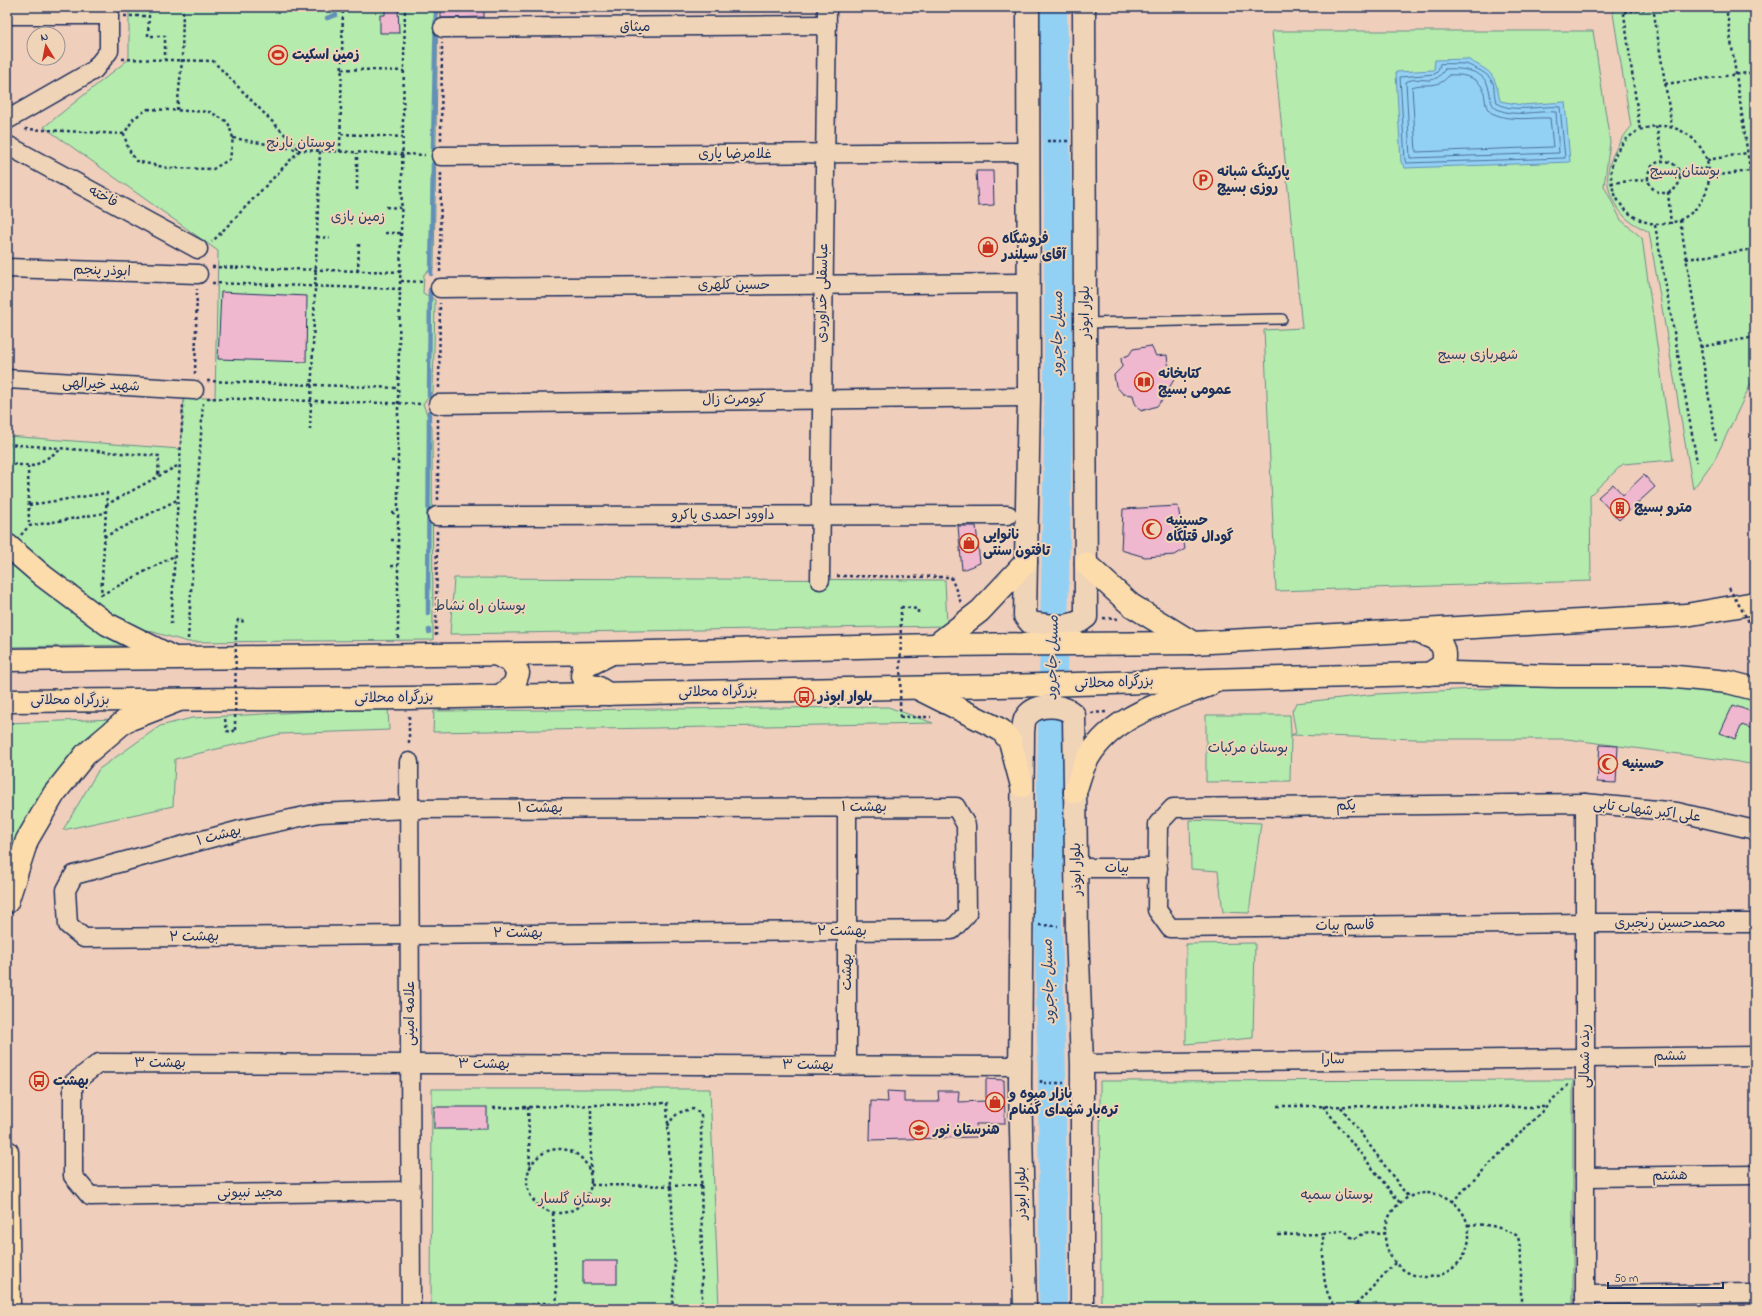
<svg xmlns="http://www.w3.org/2000/svg" width="1762" height="1316" font-family="'Indie Flower','Playpen Sans Arabic',sans-serif">
	<style>
		.green { fill: #b5ebad; stroke: #688d86 }
		.water { fill: #93d1f4; stroke: #6390b8 }
		.lines { fill: none; stroke-linecap: round; stroke-linejoin: round }
		.shore { stroke: #4b709a; stroke-width: 1 }
		.stream { stroke: #6390b8; stroke-width: 4.5 }
		.river { stroke: #93d1f4; stroke-width: 28 }
		.building { fill: #efb8cf; stroke: #1b2f5e }
		.service-casing { stroke: #1b2f5e; stroke-width: 12 }
		.minor-casing { stroke: #1b2f5e; stroke-width: 21 }
		.secondary-casing { stroke: #1b2f5e; stroke-width: 25 }
		.primary-casing { stroke: #1b2f5e; stroke-width: 25 }
		.trunk-casing { stroke: #1b2f5e; stroke-width: 25 }
		.path { stroke: #1b2f5e; stroke-width: 2.5; stroke-dasharray: 3 3; stroke-linecap: butt }
		.service { stroke: #f0d4b7; stroke-width: 9 }
		.minor { stroke: #f0d4b7; stroke-width: 18 }
		.secondary { stroke: #f0d4b7; stroke-width: 22 }
		.primary { stroke: #fddcac; stroke-width: 22 }
		.trunk { stroke: #fddcac; stroke-width: 22 }
		.path-bridge { stroke: #1b2f5e; stroke-width: 2.5; stroke-dasharray: 3 3; stroke-linecap: butt }
		.labels { text-anchor: middle; dominant-baseline: central; stroke-width: 4; stroke-linejoin: round; paint-order: stroke }
		.street-label { font-size: 14px; fill: #1b2f5e; stroke: #f0d4b7 }
		.poi-label { font-size: 14px; font-weight: bold; fill: #1b2f5e; stroke: #f0d4b7; text-anchor: start }
		.park-label { font-size: 14px; fill: #2a4266; stroke: #f0d4b7 }
		.water-label { font-size: 15px; font-style: italic; fill: #2d4774; stroke: #f0d4b7 }
	</style>
	<rect width="100%" height="100%" fill="#f0cebc"/>
	<filter id="ink" filterUnits="userSpaceOnUse"><feTurbulence type="fractalNoise" baseFrequency=".025" numOctaves="2"/><feDisplacementMap in="SourceGraphic" scale="8" xChannelSelector="R" yChannelSelector="G"/><feConvolveMatrix kernelMatrix="1 2 1 2 8 2 1 2 1" color-interpolation-filters="sRGB"/></filter>
	<g filter="url(#ink)">
		<g class="green">
			<polygon points="129,7 438,7 434,267 424,274 423,293 435,300 433,392 423,404 432,427 433,640 188,642 125,624 59,578 7,533 7,436 180,449 184,398 215,398 218,251 44,127 129,59"/>
			<path d="M1612,7H1755V375L1715,459L1693,489L1649,232C1642,228 1633,224 1627,219C1596,188 1606,157 1631,127Z"/>
			<polygon points="1272,31 1593,31 1610,142 1604,186 1621,220 1642,238 1673,460 1623,464 1590,495 1591,581 1276,591 1264,330 1302,328"/>
			<polygon points="7,559 76,615 101,632 131,645 7,647"/>
			<polygon points="454,578 945,580 947,626 450,634"/>
			<polygon points="1557,685 1698,686 1755,698 1755,765 1739,762 1567,739 1417,739 1291,735 1290,781 1206,782 1206,715 1290,715 1291,735 1296,733 1292,711 1296,703 1376,694"/>
			<polygon points="388,707 389,730 280,734 175,759 173,806 63,830 99,769 160,726 192,718"/>
			<polygon points="888,707 933,723 433,732 434,711"/>
			<polygon points="114,719 48,787 22,827 7,864 7,723"/>
			<polygon points="1190,820 1261,823 1249,913 1223,912 1218,871 1191,869"/>
			<polygon points="1255,943 1253,1038 1186,1044 1186,944"/>
			<polygon points="1573,1080 1573,1309 1101,1309 1100,1081"/>
			<polygon points="432,1089 710,1089 719,1309 431,1309"/>
		</g>
		<path class="water" d="M1467,59C1493,73 1494,72 1500,101L1522,105L1565,102L1570,162L1405,168L1401,162L1396,72L1434,70L1435,60Z"/>
		<g class="lines">
			<g class="shore">
				<path d="M1466,64C1475,68 1489,73 1493,83C1495,89 1493,101 1499,104C1512,113 1545,105 1560,107L1565,158L1406,163L1405,160L1400,77L1435,74L1438,71L1440,64Z"/>
				<path d="M1445,69C1459,68 1483,69 1488,86C1491,93 1489,105 1497,109C1515,118 1537,110 1556,112L1559,153L1410,158L1406,82C1421,74 1433,89 1445,69Z"/>
				<path d="M1449,75C1460,74 1476,76 1482,87C1487,96 1482,109 1494,114C1512,122 1532,117 1550,118L1553,147L1416,152L1412,87C1425,82 1439,90 1449,75Z"/>
			</g>
			<g class="stream">
				<polyline points="351,9 358,7"/>
				<polyline points="327,18 336,15"/>
				<polyline points="433,148 436,7"/>
				<polyline points="431,274 433,164"/>
				<polyline points="429,396 430,290"/>
				<polyline points="428,614 429,412"/>
				<polyline points="429,630 429,632"/>
			</g>
			<polyline class="river" points="1053,1309 1052,1075 1048,920 1058,442 1058,211 1053,7"/>
		</g>
		<g class="building">
			<polygon points="385,7 398,7 399,33 380,33 380,15 385,15"/>
			<polygon points="441,7 484,7 484,17 441,18"/>
			<polygon points="976,171 993,171 994,205 978,206"/>
			<polygon points="221,292 307,296 306,362 218,359"/>
			<polygon points="1151,346 1156,356 1167,355 1168,364 1176,371 1175,378 1169,388 1160,391 1163,399 1157,406 1141,411 1135,403 1133,395 1123,394 1116,386 1114,375 1122,367 1121,358 1129,355 1133,349"/>
			<polygon points="1644,475 1655,487 1619,520 1598,497 1613,484 1623,495"/>
			<polygon points="1178,506 1185,549 1175,555 1145,557 1121,550 1123,509"/>
			<polygon points="958,526 976,526 980,563 962,570"/>
			<polygon points="1733,705 1755,713 1755,730 1742,725 1735,739 1720,733"/>
			<polygon points="1600,745 1618,746 1616,783 1597,782"/>
			<polygon points="986,1079 1004,1080 1005,1124 976,1124 977,1137 870,1140 871,1101 888,1102 887,1091 904,1092 904,1102 939,1102 938,1091 959,1091 958,1102 986,1101"/>
			<rect x="434" y="1107" width="53" height="22"/>
			<rect x="583" y="1261" width="34" height="23"/>
		</g>
		<g class="lines">
			<g class="service-casing">
				<polyline id="service" points="1085,323 1282,319"/>
			</g>
			<g class="minor-casing">
				<g id="minor">
					<polyline points="7,15 109,15"/>
					<polyline points="443,28 827,25"/>
					<polyline points="7,120 94,70 109,51 109,7"/>
					<polyline points="7,145 198,249"/>
					<polyline points="441,156 1029,152"/>
					<polyline points="7,268 198,274"/>
					<polyline points="440,288 1029,283"/>
					<polyline points="7,379 194,390"/>
					<polyline points="438,404 1029,397"/>
					<polyline points="437,516 1008,515"/>
					<polyline points="820,580 827,7"/>
					<polyline points="409,762 411,1309"/>
					<polyline points="1585,803 1585,1309"/>
					<polygon points="956,807 966,825 967,914 952,930 84,938 68,925 66,890 74,875 244,829 319,813 409,809"/>
					<polyline points="1755,830 1677,812 1585,803 1173,808 1158,824 1157,910 1170,928 1585,923 1755,923"/>
					<polyline points="1077,868 1158,868"/>
					<polyline points="1082,1064 1755,1056"/>
					<polyline points="847,1065 847,807"/>
					<polyline points="1585,1177 1755,1175"/>
					<polyline points="411,1191 90,1196 73,1176 73,1083 99,1063 1020,1066"/>
					<polyline points="1585,1295 1755,1293"/>
				</g>
			</g>
			<g class="secondary-casing">
				<g id="secondary">
					<path d="M1028,7L1029,397L1025,616L1031,623C1049,626 1072,630 1086,617L1084,7"/>
					<path d="M1025,1309L1020,1084L1023,731C1024,726 1023,720 1027,716C1037,703 1063,704 1074,715L1077,933L1082,1064V1309"/>
				</g>
			</g>
			<g class="primary-casing">
				<g id="primary">
					<polyline points="7,902 27,840 54,794 85,755 125,721 179,700"/>
					<polyline points="7,1152 9,1309"/>
				</g>
			</g>
			<g class="trunk-casing">
				<g id="trunk">
					<polyline points="7,545 43,576 107,624 170,656"/>
					<polyline points="1086,564 1131,605 1193,643"/>
					<path d="M1415,631C1435,638 1448,641 1443,665L1429,674"/>
					<polyline points="936,645 980,611 1026,562"/>
					<polyline points="498,655 511,662 518,673 514,685 500,696"/>
					<polyline points="7,660 611,653 936,645 1193,643 1686,615 1755,603"/>
					<polyline points="921,690 1001,730 1010,741 1022,786"/>
					<polyline points="608,694 597,687 587,685 582,676 584,667 608,655"/>
					<polyline points="7,701 409,698 1042,685 1452,673 1556,676 1666,676 1728,682 1755,689"/>
					<path d="M1075,792C1078,784 1080,774 1084,766C1106,717 1163,703 1209,685"/>
				</g>
			</g>
			<g class="path">
				<polyline points="1623,7 1640,130"/>
				<polyline points="1653,7 1672,127"/>
				<polyline points="1726,7 1755,203"/>
				<polyline points="1624,12 1653,8"/>
				<polyline points="124,16 149,16 148,36 165,36 165,60"/>
				<polyline points="122,59 213,61 300,150 212,242"/>
				<polyline points="342,69 404,71"/>
				<polyline points="1665,84 1755,72"/>
				<polygon points="148,109 210,112 228,122 233,138 230,159 213,169 168,168 136,161 128,148 124,134 134,118"/>
				<polyline points="177,110 182,61 183,7"/>
				<circle cx="1660" cy="175" r="49"/>
				<polyline points="1656,126 1664,161"/>
				<polyline points="25,129 124,134"/>
				<polyline points="341,134 403,137"/>
				<polyline points="233,138 300,150 425,155"/>
				<polyline points="441,140 442,43"/>
				<polyline points="1047,141 1068,141"/>
				<polyline points="340,152 343,7"/>
				<polyline points="1707,160 1747,153"/>
				<circle cx="1664" cy="177" r="16"/>
				<polyline points="1749,163 1755,162"/>
				<polyline points="1680,172 1708,168"/>
				<polyline points="1710,176 1750,171"/>
				<polyline points="1611,183 1649,179"/>
				<polyline points="357,190 357,153"/>
				<polyline points="1668,192 1671,224"/>
				<polyline points="386,207 402,208"/>
				<polyline points="1680,220 1716,441"/>
				<polyline points="1655,225 1697,462"/>
				<polyline points="385,233 402,233"/>
				<polyline points="317,237 330,238"/>
				<polyline points="1686,259 1755,249"/>
				<polyline points="212,267 401,272"/>
				<polyline points="358,271 359,244"/>
				<polyline points="440,272 441,171"/>
				<polyline points="401,281 425,282"/>
				<polyline points="212,283 401,289"/>
				<polyline points="1700,347 1755,337"/>
				<polyline points="195,374 197,289"/>
				<polyline points="207,381 398,388"/>
				<polyline points="439,388 440,303"/>
				<polyline points="207,398 422,404"/>
				<polyline points="310,430 320,150"/>
				<polyline points="7,444 159,456 158,477"/>
				<polyline points="391,461 398,461"/>
				<polyline points="7,464 34,466 62,449"/>
				<polyline points="28,466 29,526"/>
				<polyline points="438,500 438,419"/>
				<polyline points="29,505 107,493 101,596"/>
				<polyline points="106,505 179,465"/>
				<polyline points="392,513 398,513"/>
				<polyline points="21,535 29,526 105,513"/>
				<polyline points="104,537 177,500"/>
				<polyline points="391,540 398,540"/>
				<polyline points="391,566 398,566"/>
				<polyline points="837,576 951,577 961,603"/>
				<polyline points="101,595 174,556"/>
				<polyline points="901,607 918,609 918,613"/>
				<polyline points="1103,618 1118,619"/>
				<polyline points="171,624 183,405"/>
				<polyline points="236,628 238,620 242,620 244,625"/>
				<polyline points="436,636 437,531"/>
				<polyline points="398,638 398,403 405,7"/>
				<polyline points="188,639 203,403"/>
				<polyline points="1091,713 1106,712"/>
				<polyline points="409,716 409,746"/>
				<polyline points="900,717 931,717"/>
				<polyline points="225,719 227,731 232,732 235,730"/>
				<polyline points="1039,925 1058,926"/>
				<polyline points="1041,1080 1041,1083 1064,1083"/>
				<polyline points="1277,1106 1546,1107"/>
				<polyline points="1323,1106 1400,1203"/>
				<polyline points="528,1107 530,1169"/>
				<polyline points="1341,1107 1409,1198"/>
				<polyline points="493,1108 667,1103 675,1270 672,1309"/>
				<path d="M668,1126C674,1114 680,1111 693,1109L701,1114L702,1309"/>
				<circle cx="559" cy="1181" r="32"/>
				<polyline points="591,1173 591,1105"/>
				<polyline points="591,1185 702,1186"/>
				<circle cx="1427" cy="1235" r="42"/>
				<polyline points="1452,1202 1569,1084"/>
				<polyline points="553,1213 557,1307"/>
				<path d="M1468,1225C1486,1223 1501,1227 1518,1236L1521,1253V1309"/>
				<path d="M1323,1234L1344,1230L1353,1239C1359,1237 1363,1233 1369,1232C1375,1231 1379,1236 1385,1233"/>
				<path d="M1278,1235L1323,1234C1324,1255 1319,1295 1339,1309"/>
				<path d="M526,1309C536,1301 550,1301 560,1309"/>
				<polyline points="1352,1309 1395,1263"/>
			</g>
			<use href="#service" class="service"/>
			<use href="#minor" class="minor"/>
			<use href="#secondary" class="secondary"/>
			<use href="#primary" class="primary"/>
			<use href="#trunk" class="trunk"/>
			<g class="path-bridge">
				<polyline points="1729,588 1755,632"/>
				<polyline points="900,717 901,607"/>
				<polyline points="235,730 236,628"/>
			</g>
		</g>
	</g>
	<defs>
		<g id="stadium-ring" transform="scale(1)"><circle r="9.5" fill="#f0d4b7" stroke="#c8321e" stroke-width="1.5"/><path d="M0-5a6.5 5 0 1 0 0 10a6.5 5 0 1 0 0-10ZM-3.5-1.8h7v3.6h-7Z" fill="#c8321e"/></g>
		<g id="parking-ring" transform="scale(1)"><circle r="9.5" fill="#f0d4b7" stroke="#c8321e" stroke-width="1.5"/><path d="M-3.5-5.5H1a3.5 3.5 0 0 1 0 7H-1V5.5H-3.5ZM-1-3.4V-.6H.8a1.4 1.4 0 0 0 0-2.8Z" fill="#c8321e"/></g>
		<g id="shop-ring" transform="scale(1)"><circle r="9.5" fill="#f0d4b7" stroke="#c8321e" stroke-width="1.5"/><path d="M-5-2.5h2.3a2.7 3.5 0 0 1 5.4 0H5L5.5 6h-11ZM-1.5-2.5h3a1.5 2.3 0 0 0-3 0Z" fill="#c8321e"/></g>
		<g id="library-ring" transform="scale(1)"><circle r="9.5" fill="#f0d4b7" stroke="#c8321e" stroke-width="1.5"/><path d="M-6-4Q-3-5.5-.7-3.5V5Q-3 3-6 4ZM6-4Q3-5.5 .7-3.5V5Q3 3 6 4Z" fill="#c8321e"/></g>
		<g id="building-ring" transform="scale(1)"><circle r="9.5" fill="#f0d4b7" stroke="#c8321e" stroke-width="1.5"/><path d="M-4-6H4V6H1V3H-1V6H-4ZM-2.5-4.3h1.7v1.8h-1.7ZM.8-4.3h1.7v1.8H.8ZM-2.5-1h1.7V.8h-1.7ZM.8-1h1.7V.8H.8Z" fill="#c8321e"/></g>
		<g id="mosque-ring" transform="scale(1)"><circle r="9.5" fill="#f0d4b7" stroke="#c8321e" stroke-width="1.5"/><path d="M3.5-4.9A6 6 0 1 0 3.5 4.9A5 5 0 1 1 3.5-4.9Z" fill="#c8321e"/></g>
		<g id="bus-ring" transform="scale(1)"><circle r="9.5" fill="#f0d4b7" stroke="#c8321e" stroke-width="1.5"/><path d="M-5-6H5V4H4V6H2V4H-2V6H-4V4H-5ZM-3.5-4V0h7V-4ZM-3.5 1.2v1.5H-2V1.2ZM2 1.2v1.5H3.5V1.2Z" fill="#c8321e"/></g>
		<g id="school-ring" transform="scale(1)"><circle r="9.5" fill="#f0d4b7" stroke="#c8321e" stroke-width="1.5"/><path d="M0-5L7-2L0 1L-7-2ZM-4 1L0 2.5L4 1V4Q0 6-4 4Z" fill="#c8321e"/></g>
	</defs>
	<g fill-rule="evenodd">
		<use href="#stadium-ring" x="278" y="55"/>
		<use href="#parking-ring" x="1203" y="180"/>
		<use href="#shop-ring" x="988" y="247"/>
		<use href="#library-ring" x="1144" y="382"/>
		<use href="#building-ring" x="1620" y="508"/>
		<use href="#mosque-ring" x="1152" y="529"/>
		<use href="#shop-ring" x="969" y="543"/>
		<use href="#bus-ring" x="804" y="697"/>
		<use href="#mosque-ring" x="1608" y="764"/>
		<use href="#bus-ring" x="39" y="1081"/>
		<use href="#shop-ring" x="995" y="1102"/>
		<use href="#school-ring" x="919" y="1130"/>
	</g>
	<g class="labels">
		<g class="street-label">
			<text x="635" y="27">میثاق</text>
			<text x="735" y="154">غلامرضا یاری</text>
			<text transform="translate(103 197) rotate(28)">فاخته</text>
			<text transform="translate(102 271) rotate(2)">ابوذر پنجم</text>
			<text x="734" y="285">حسین کلهری</text>
			<text transform="translate(823 293) rotate(-89)">عباسقلی خداوردی</text>
			<text transform="translate(1085 312) rotate(-90)">بلوار ابوذر</text>
			<text transform="translate(101 385) rotate(3)">شهید خیرالهی</text>
			<text transform="translate(734 400) rotate(-1)">کیومرث زال</text>
			<text x="723" y="515">داوود احمدی پاکرو</text>
			<text transform="translate(1114 683) rotate(-2)">بزرگراه محلاتی</text>
			<text transform="translate(718 692) rotate(-1)">بزرگراه محلاتی</text>
			<text transform="translate(394 698) rotate(-1)">بزرگراه محلاتی</text>
			<text x="70" y="700">بزرگراه محلاتی</text>
			<text transform="translate(1346 806) rotate(-1)">یکم</text>
			<text x="864" y="807">بهشت ۱</text>
			<text x="540" y="808">بهشت ۱</text>
			<text transform="translate(1647 811) rotate(7)">علی اکبر شهاب تابی</text>
			<text transform="translate(219 836) rotate(-15)">بهشت ۱</text>
			<text x="1117" y="868">بیات</text>
			<text transform="translate(1077 869) rotate(-91)">بلوار ابوذر</text>
			<text x="1670" y="923">محمدحسین رنجبری</text>
			<text transform="translate(1345 926) rotate(-1)">قاسم بیات</text>
			<text x="842" y="931">بهشت ۲</text>
			<text x="518" y="933">بهشت ۲</text>
			<text transform="translate(194 937) rotate(-1)">بهشت ۲</text>
			<text transform="translate(847 972) rotate(-90)">بهشت</text>
			<text transform="translate(410 1013) rotate(-90)">علامه امینی</text>
			<text transform="translate(1585 1056) rotate(-90)">ربذه شمالی</text>
			<text x="1670" y="1056">ششم</text>
			<text transform="translate(1333 1060) rotate(-1)">سارا</text>
			<text x="160" y="1063">بهشت ۳</text>
			<text x="484" y="1064">بهشت ۳</text>
			<text x="808" y="1065">بهشت ۳</text>
			<text transform="translate(1670 1176) rotate(-1)">هشتم</text>
			<text transform="translate(250 1193) rotate(-1)">مجید نبیونی</text>
			<text transform="translate(1022 1193) rotate(-91)">بلوار ابوذر</text>
		</g>
		<g class="poi-label">
			<text x="292" y="55">زمین اسکیت</text>
			<text x="1217" y="172">پارکینگ شبانه<tspan x="1217" dy="16">روزی بسیج</tspan></text>
			<text x="1002" y="239">فروشگاه<tspan x="1002" dy="16">آقای سیلندر</tspan></text>
			<text x="1158" y="374">کتابخانه<tspan x="1158" dy="16">عمومی بسیج</tspan></text>
			<text x="1634" y="508">مترو بسیج</text>
			<text x="1166" y="521">حسینیه<tspan x="1166" dy="16">گودال قتلگاه</tspan></text>
			<text x="983" y="535">نانوایی<tspan x="983" dy="16">تافتون سنتی</tspan></text>
			<text x="818" y="697">بلوار ابوذر</text>
			<text x="1622" y="764">حسینیه</text>
			<text x="53" y="1081">بهشت</text>
			<text x="1009" y="1094">بازار میوه و<tspan x="1009" dy="16">تره‌بار شهدای گمنام</tspan></text>
			<text x="933" y="1130">هنرستان نور</text>
		</g>
		<g class="park-label">
			<text x="301" y="143">بوستان نارنج</text>
			<text x="1685" y="171">بوستان بسیج</text>
			<text x="358" y="217">زمین بازی</text>
			<text x="1478" y="355">شهربازی بسیج</text>
			<text x="480" y="606">بوستان راه نشاط</text>
			<text x="1248" y="748">بوستان مرکبات</text>
			<text x="1337" y="1195">بوستان سمیه</text>
			<text x="575" y="1199">بوستان گلسار</text>
		</g>
		<g class="water-label">
			<text transform="translate(1058 334) rotate(-90)">مسیل جاجرود</text>
			<text transform="translate(1053 658) rotate(-89)">مسیل جاجرود</text>
			<text transform="translate(1049 982) rotate(-92)">مسیل جاجرود</text>
		</g>
	</g>
	<rect width="1762" height="1316" fill="none" stroke="#f0d4b7" stroke-width="24"/>
	<rect x="12" y="12" width="1738" height="1292" fill="none" stroke="#1b2f5e" stroke-width="1.5" filter="url(#ink)"/>
	<g transform="translate(46 46) rotate(350)"><circle r="19" fill="#f0d4b7" stroke="#9b9293"/>
	<path d="M0-3L7 15L0 10L-7 15Z" fill="#c8321e"/>
	<text y="-6" font-size="11" font-weight="bold" text-anchor="middle" fill="#1b2f5e">N</text>
	</g>
	<path d="M1608 1282v6h115v-6" fill="none" stroke="#1b2f5e" stroke-width="2"/>
	<text x="1614" y="1282" font-size="12" fill="#1b2f5e" stroke="#f0d4b7" stroke-width="3" paint-order="stroke">50 m</text>
</svg>
